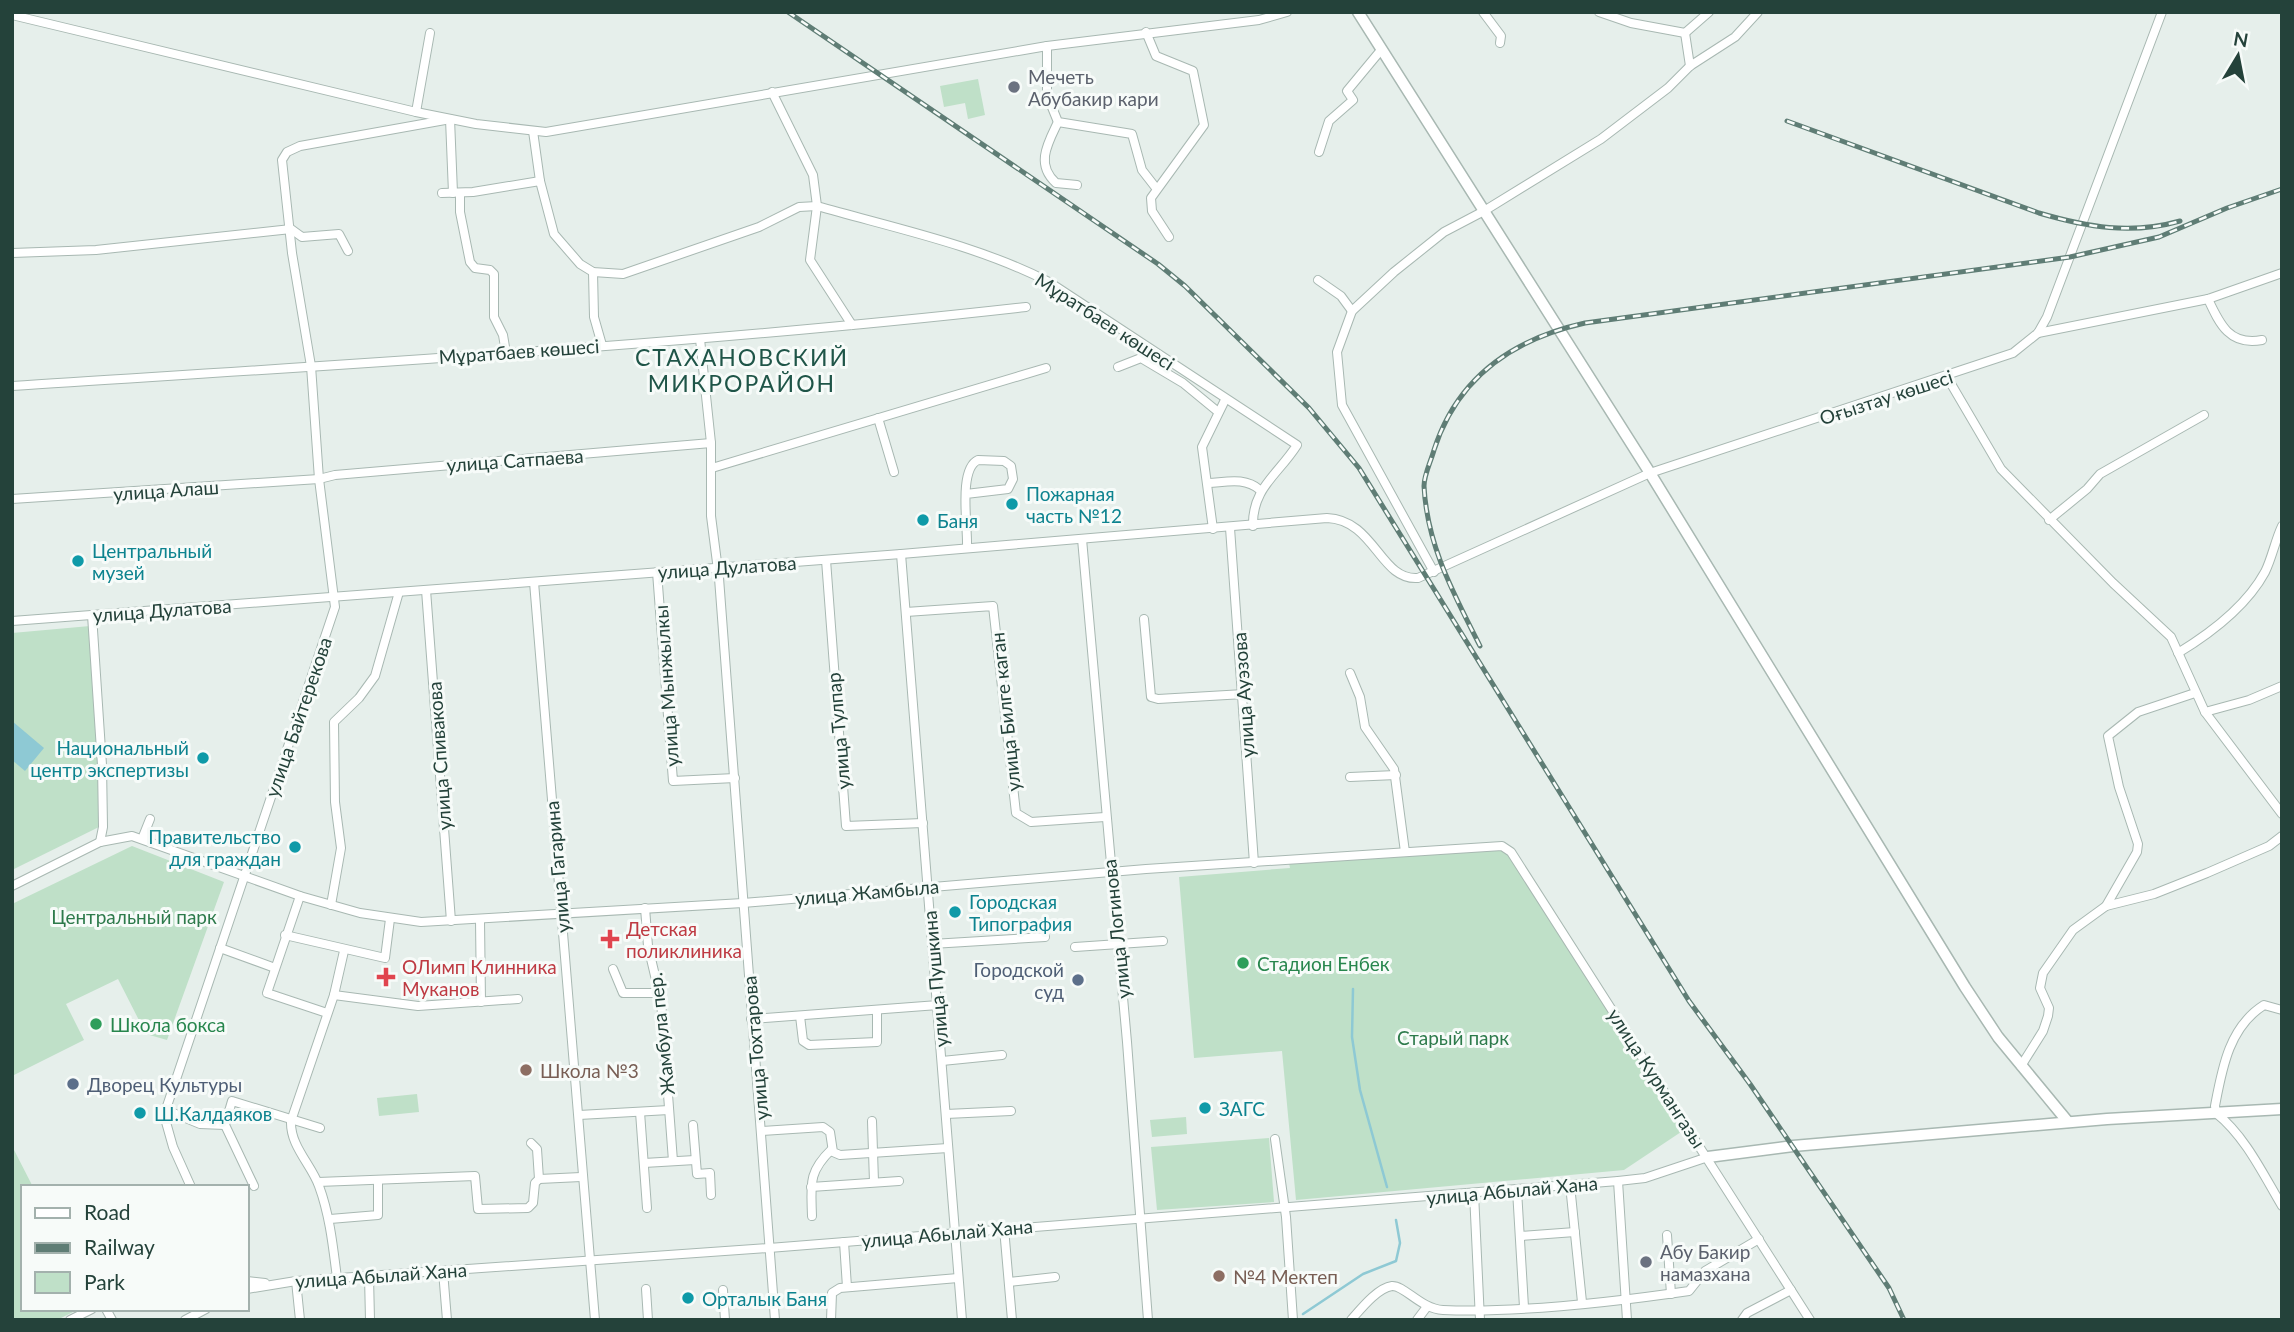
<svg xmlns="http://www.w3.org/2000/svg" width="2294" height="1332" font-family="Lato,sans-serif">
	<style>
		.green { fill: #bfe0c8 }
		.water { fill: #8ec9d4 }
		.lines { fill: none; stroke-linecap: round; stroke-linejoin: round }
		.stream { stroke: #8ec9d4; stroke-width: 2.5 }
		.minor-casing { stroke: #a8b8b2; stroke-width: 10 }
		.tertiary-casing { stroke: #a8b8b2; stroke-width: 13 }
		.minor { stroke: #fff; stroke-width: 8 }
		.tertiary { stroke: #fff; stroke-width: 10 }
		.rail-casing { stroke: #5f7d75; stroke-width: 5 }
		.rail { stroke: #f7fbf9; stroke-width: 2.5; stroke-dasharray: 8; stroke-linecap: butt }
		.worship-dot { fill: #6b7280; stroke: #f7fbf9; stroke-width: 2.5 }
		.culture-dot { fill: #0f9aa8; stroke: #f7fbf9; stroke-width: 2.5 }
		.health-dot { fill: #e0444e; stroke: #f7fbf9; stroke-width: 2.5 }
		.leisure-dot { fill: #2e9e5b; stroke: #f7fbf9; stroke-width: 2.5 }
		.service-dot { fill: #5c6f8a; stroke: #f7fbf9; stroke-width: 2.5 }
		.education-dot { fill: #8d6e63; stroke: #f7fbf9; stroke-width: 2.5 }
		.labels { text-anchor: middle; dominant-baseline: central; stroke-width: 6; stroke-linejoin: round; paint-order: stroke }
		.worship-label { font-size: 19px; fill: #5b616d; stroke: #f7fbf9; text-anchor: start }
		.street-label { font-size: 19px; fill: #24423a; stroke: #f7fbf9 }
		.culture-label { font-size: 19px; fill: #0d838f; stroke: #f7fbf9; text-anchor: start }
		.park-label { font-size: 19px; fill: #2d7a4b; stroke: #f7fbf9 }
		.health-label { font-size: 19px; fill: #be3a42; stroke: #f7fbf9; text-anchor: start }
		.leisure-label { font-size: 19px; fill: #27864d; stroke: #f7fbf9; text-anchor: start }
		.service-label { font-size: 19px; fill: #4e5e75; stroke: #f7fbf9; text-anchor: end }
		.education-label { font-size: 19px; fill: #785e54; stroke: #f7fbf9; text-anchor: start }
		.quarter-label { font-size: 23px; letter-spacing: 2px; fill: #1f5548; stroke: #f7fbf9 }
	</style>
	<rect width="100%" height="100%" fill="#e6efeb"/>
	<g class="green">
		<polygon points="978,79 985,115 968,119 965,103 944,107 940,86"/>
		<polygon points="90,626 101,769 101,826 12,870 12,633"/>
		<polygon points="132,846 224,882 167,1040 146,1034 118,979 66,1004 84,1040 12,1076 12,904"/>
		<polygon points="1505,850 1684,1130 1624,1170 1296,1200 1282,1051 1194,1058 1179,877 1290,868 1289,863"/>
		<polygon points="417,1094 419,1112 379,1116 377,1098"/>
		<polygon points="1186,1117 1187,1134 1152,1137 1150,1120"/>
		<polygon points="1269,1138 1274,1202 1157,1210 1151,1147"/>
		<polygon points="12,1146 33,1187 23,1187 23,1309 79,1309 57,1320 12,1320"/>
	</g>
	<polygon class="water" points="12,721 44,748 25,771 12,760"/>
	<g class="lines">
		<g class="stream">
			<polyline points="1353,989 1352,1037 1360,1090 1387,1187"/>
			<polyline points="1303,1314 1363,1274 1396,1261 1400,1243 1396,1220"/>
		</g>
		<g class="minor-casing">
			<g id="minor">
				<polyline points="1483,12 1501,36 1500,43"/>
				<polyline points="1599,12 1631,23 1685,33"/>
				<polyline points="12,15 416,112 476,124 546,132 1047,46 1259,20 1287,12"/>
				<polyline points="1146,32 1156,56 1193,71 1204,125 1151,198 1152,211 1169,237"/>
				<polyline points="1685,33 1690,66"/>
				<polyline points="1685,33 1709,12"/>
				<polyline points="1047,46 1047,95 1058,122 1132,134 1142,170 1156,188"/>
				<polyline points="772,92 813,175 817,206 810,260 852,325"/>
				<polyline points="416,112 430,33"/>
				<polyline points="450,119 453,193"/>
				<path d="M1058,122C1048,143 1035,164 1056,183L1077,185"/>
				<path d="M533,131L540,181L554,234L580,264L593,272L623,274L759,227L799,207L817,206C894,228 977,245 1049,282L1297,445C1278,475 1252,488 1253,526"/>
				<polyline points="1319,152 1329,121 1353,100 1347,91 1381,50"/>
				<polyline points="442,193 473,192 540,181"/>
				<polyline points="460,193 460,212 470,262 475,268 490,270 494,274 494,317 503,335 506,353"/>
				<polyline points="12,253 96,250 291,229 302,237 339,234 348,251"/>
				<polyline points="593,272 594,317 602,345"/>
				<polyline points="1318,280 1341,296 1352,311"/>
				<path d="M2208,299C2220,325 2230,346 2262,340"/>
				<polyline points="2038,333 2208,299 2282,273"/>
				<polyline points="700,339 711,443 711,516 719,578 775,1320"/>
				<polyline points="1118,367 1141,358 1183,383 1217,411"/>
				<polyline points="1947,377 2001,469 2113,583 2171,637 2205,712 2282,814"/>
				<path d="M12,386C350,364 689,345 1026,307"/>
				<polyline points="878,418 894,472"/>
				<polyline points="712,468 1046,368"/>
				<path d="M1209,483C1227,482 1245,477 1260,490"/>
				<path d="M966,494L1008,489L1013,479L1011,466L1004,461L978,460C958,469 968,527 967,547"/>
				<polyline points="12,499 319,479 335,475 711,443"/>
				<polyline points="2049,520 2087,489 2100,474 2204,415"/>
				<polyline points="1230,528 1254,863"/>
				<polyline points="1213,529 1202,447 1225,400"/>
				<polyline points="1082,539 1127,1042 1148,1320"/>
				<polyline points="901,554 962,1320"/>
				<polyline points="826,560 846,826 923,823"/>
				<polyline points="657,572 673,781 735,778"/>
				<polyline points="1434,572 1342,405 1337,352 1352,311 1394,272 1444,232 1484,211 1601,139 1668,88 1690,66 1735,37 1758,12"/>
				<polyline points="534,582 595,1320"/>
				<polyline points="426,590 451,921"/>
				<polyline points="906,612 993,606 1016,813 1031,822 1105,817"/>
				<polyline points="92,615 102,765 103,827 100,842"/>
				<polyline points="1144,619 1151,697 1158,699 1244,694"/>
				<path d="M12,621L901,554L1327,518C1375,520 1380,581 1418,578L1650,473L2013,353L2038,333L2047,317L2162,12"/>
				<path d="M2178,653C2211,633 2246,607 2265,572C2272,558 2275,541 2282,526"/>
				<polyline points="1350,673 1360,697 1365,727 1394,769 1405,852"/>
				<polyline points="2205,712 2249,700 2282,686"/>
				<polyline points="1350,777 1396,775"/>
				<polyline points="142,839 150,819"/>
				<polyline points="12,886 100,842 132,836 300,896 360,913 421,922 743,903 1146,869 1502,846 1511,852 1810,1320"/>
				<polyline points="300,896 267,993 327,1013"/>
				<polyline points="331,905 341,848 335,802 334,722 359,698 375,676 399,592"/>
				<polyline points="2106,906 2137,852 2138,844 2119,787 2108,736 2138,712 2195,693"/>
				<polyline points="645,908 648,946 661,1001 673,1161"/>
				<polyline points="480,920 481,1002"/>
				<polyline points="285,935 385,958 390,919"/>
				<polyline points="932,944 1045,937"/>
				<polyline points="1075,947 1163,941"/>
				<polyline points="220,948 275,968"/>
				<polyline points="613,969 623,993 660,993"/>
				<polyline points="334,995 418,1006 518,999"/>
				<path d="M2282,1010L2264,1005C2229,1027 2222,1069 2215,1106L2216,1113C2245,1136 2263,1174 2282,1206"/>
				<polyline points="800,1016 803,1041 809,1045 877,1042 877,1010"/>
				<polyline points="751,1019 938,1005"/>
				<polyline points="942,1061 1002,1055"/>
				<polyline points="2021,1066 2043,1031 2048,1016 2049,1008 2040,988 2043,973 2073,930 2106,906 2154,894 2207,873 2269,846 2282,836"/>
				<polyline points="166,1110 200,1124 225,1125"/>
				<polyline points="640,1112 647,1208"/>
				<polyline points="946,1114 1011,1111"/>
				<polyline points="579,1115 669,1110"/>
				<polyline points="872,1121 874,1182"/>
				<polyline points="693,1125 697,1174 710,1173 711,1195"/>
				<polyline points="762,1131 823,1127 830,1132 833,1152 840,1155 948,1148"/>
				<polyline points="1275,1139 1286,1217 1293,1320"/>
				<polyline points="644,1163 695,1160"/>
				<polyline points="539,1179 581,1177"/>
				<polyline points="1618,1181 1627,1320"/>
				<polyline points="318,1182 475,1176 478,1209 528,1208 533,1203 535,1183 539,1179 537,1149 531,1143"/>
				<polyline points="1570,1185 1582,1302"/>
				<polyline points="254,1186 225,1125 232,1101 320,1128"/>
				<polyline points="191,1187 173,1147 164,1115 335,607 319,479 311,366 292,253 282,160 287,152 300,146 445,120"/>
				<polyline points="811,1187 899,1181"/>
				<polyline points="1517,1190 1524,1307"/>
				<polyline points="1474,1193 1480,1320"/>
				<path d="M812,1216C811,1184 808,1172 832,1149"/>
				<polyline points="330,1219 378,1215 378,1181"/>
				<polyline points="1004,1228 1012,1320"/>
				<polyline points="1667,1235 1671,1294"/>
				<polyline points="1521,1236 1575,1232"/>
				<polyline points="844,1242 847,1287"/>
				<polyline points="443,1271 447,1320"/>
				<polyline points="369,1276 370,1320"/>
				<path d="M337,1278C333,1247 330,1216 319,1186C311,1164 290,1146 291,1121L334,995L344,951"/>
				<polyline points="247,1281 265,1283"/>
				<polyline points="296,1281 300,1320"/>
				<polyline points="1009,1282 1055,1277"/>
				<polyline points="247,1289 296,1281 769,1248 1618,1181 1645,1178 1708,1157"/>
				<polyline points="646,1289 648,1320"/>
				<polyline points="723,1290 725,1320"/>
				<polyline points="106,1309 112,1320"/>
				<polyline points="70,1320 92,1309"/>
				<polyline points="185,1320 206,1309"/>
				<polyline points="831,1320 832,1293 840,1288 958,1278"/>
				<path d="M1351,1320C1360,1310 1377,1288 1392,1286C1404,1285 1421,1309 1443,1310C1518,1313 1614,1302 1689,1291L1705,1271L1759,1239"/>
				<polyline points="1417,1320 1426,1308"/>
				<polyline points="1742,1320 1747,1313 1791,1290"/>
			</g>
		</g>
		<g class="tertiary-casing">
			<g id="tertiary">
				<polyline points="1358,12 1650,473 1965,987 1998,1037 2068,1122"/>
				<polyline points="1708,1157 1793,1146 2107,1119 2282,1109"/>
			</g>
		</g>
		<use href="#minor" class="minor"/>
		<use href="#tertiary" class="tertiary"/>
		<g class="rail-casing">
			<g id="rail">
				<polyline points="788,12 1158,264 1185,286 1309,408 1359,468 1689,1001 1750,1084 1889,1288 1904,1320"/>
				<path d="M1787,121L2039,213C2087,227 2131,235 2180,221"/>
				<path d="M1480,646C1454,594 1427,546 1424,486C1424,475 1431,461 1434,450C1457,378 1513,339 1585,323L2070,257L2159,237L2227,208L2282,189"/>
			</g>
		</g>
		<use href="#rail" class="rail"/>
	</g>
	<g class="worship-dot">
		<circle cx="1014" cy="87" r="7"/>
		<circle cx="1646" cy="1262" r="7"/>
	</g>
	<g class="culture-dot">
		<circle cx="1012" cy="504" r="7"/>
		<circle cx="923" cy="520" r="7"/>
		<circle cx="78" cy="561" r="7"/>
		<circle cx="203" cy="758" r="7"/>
		<circle cx="295" cy="847" r="7"/>
		<circle cx="955" cy="912" r="7"/>
		<circle cx="1205" cy="1108" r="7"/>
		<circle cx="140" cy="1113" r="7"/>
		<circle cx="688" cy="1298" r="7"/>
	</g>
	<g class="health-dot">
		<path d="M606.5 928.5h7v7h7v7h-7v7h-7v-7h-7v-7h7z"/>
		<path d="M382.5 966.5h7v7h7v7h-7v7h-7v-7h-7v-7h7z"/>
	</g>
	<g class="leisure-dot">
		<circle cx="1243" cy="963" r="7"/>
		<circle cx="96" cy="1024" r="7"/>
	</g>
	<g class="service-dot">
		<circle cx="1078" cy="980" r="7"/>
		<circle cx="73" cy="1084" r="7"/>
	</g>
	<g class="education-dot">
		<circle cx="526" cy="1070" r="7"/>
		<circle cx="1219" cy="1276" r="7"/>
	</g>
	<g class="labels">
		<g class="worship-label">
			<text x="1028" y="76">Мечеть<tspan x="1028" dy="22">Абубакир кари</tspan></text>
			<text x="1660" y="1251">Абу Бакир<tspan x="1660" dy="22">намазхана</tspan></text>
		</g>
		<g class="street-label">
			<text transform="translate(1105 321) rotate(33)">Мұратбаев көшесі</text>
			<text transform="translate(519 351) rotate(-4)">Мұратбаев көшесі</text>
			<text transform="translate(1886 397) rotate(-18)">Оғызтау көшесі</text>
			<text transform="translate(515 460) rotate(-4)">улица Сатпаева</text>
			<text transform="translate(166 490) rotate(-4)">улица Алаш</text>
			<text transform="translate(727 567) rotate(-4)">улица Дулатова</text>
			<text transform="translate(162 610) rotate(-4)">улица Дулатова</text>
			<text transform="translate(666 686) rotate(-94)">улица Мынжылкы</text>
			<text transform="translate(1243 695) rotate(-94)">улица Ауэзова</text>
			<text transform="translate(1005 712) rotate(-96)">улица Билге каган</text>
			<text transform="translate(298 717) rotate(-71)">улица Байтерекова</text>
			<text transform="translate(838 731) rotate(-95)">улица Тулпар</text>
			<text transform="translate(439 756) rotate(-94)">улица Спивакова</text>
			<text transform="translate(557 867) rotate(-95)">улица Гагарина</text>
			<text transform="translate(867 892) rotate(-5)">улица Жамбыла</text>
			<text transform="translate(1116 929) rotate(-96)">улица Логинова</text>
			<text transform="translate(935 979) rotate(-95)">улица Пушкина</text>
			<text transform="translate(661 1034) rotate(-96)">Жамбула пер.</text>
			<text transform="translate(755 1048) rotate(-95)">улица Тохтарова</text>
			<text transform="translate(1657 1078) rotate(57)">улица Курмангазы</text>
			<text transform="translate(1512 1190) rotate(-5)">улица Абылай Хана</text>
			<text transform="translate(947 1233) rotate(-5)">улица Абылай Хана</text>
			<text transform="translate(381 1275) rotate(-4)">улица Абылай Хана</text>
		</g>
		<g class="culture-label">
			<text x="1026" y="493">Пожарная<tspan x="1026" dy="22">часть №12</tspan></text>
			<text x="937" y="520">Баня</text>
			<text x="92" y="550">Центральный<tspan x="92" dy="22">музей</tspan></text>
			<text x="189" y="747" text-anchor="end">Национальный<tspan x="189" dy="22">центр экспертизы</tspan></text>
			<text x="281" y="836" text-anchor="end">Правительство<tspan x="281" dy="22">для граждан</tspan></text>
			<text x="969" y="901">Городская<tspan x="969" dy="22">Типография</tspan></text>
			<text x="1219" y="1108">ЗАГС</text>
			<text x="154" y="1113">Ш.Калдаяков</text>
			<text x="702" y="1298">Орталык Баня</text>
		</g>
		<g class="park-label">
			<text x="134" y="916">Центральный парк</text>
			<text x="1453" y="1037">Старый парк</text>
		</g>
		<g class="health-label">
			<text x="626" y="928">Детская<tspan x="626" dy="22">поликлиника</tspan></text>
			<text x="402" y="966">ОЛимп Клинника<tspan x="402" dy="22">Муканов</tspan></text>
		</g>
		<g class="leisure-label">
			<text x="1257" y="963">Стадион Енбек</text>
			<text x="110" y="1024">Школа бокса</text>
		</g>
		<g class="service-label">
			<text x="1064" y="969">Городской<tspan x="1064" dy="22">суд</tspan></text>
			<text x="87" y="1084" text-anchor="start">Дворец Культуры</text>
		</g>
		<g class="education-label">
			<text x="540" y="1070">Школа №3</text>
			<text x="1233" y="1276">№4 Мектеп</text>
		</g>
		<g class="quarter-label">
			<text x="742" y="357">СТАХАНОВСКИЙ<tspan x="742" dy="26">МИКРОРАЙОН</tspan></text>
		</g>
	</g>
	<rect width="2294" height="1332" fill="none" stroke="#24423a" stroke-width="28"/>
	<rect x="21" y="1185" width="228" height="126" fill="#f7fbf9" stroke="#a3b1ad" stroke-width="2"/>
	<rect x="35" y="1208" width="35" height="10" fill="#ffffff" stroke="#a3b1ad" stroke-width="2"/>
	<text x="84" y="1220" font-size="21" fill="#24423a">Road</text>
	<rect x="35" y="1243" width="35" height="10" fill="#5f7d75" stroke="#a3b1ad" stroke-width="2"/>
	<text x="84" y="1255" font-size="21" fill="#24423a">Railway</text>
	<rect x="35" y="1272" width="35" height="21" fill="#bfe0c8" stroke="#a3b1ad" stroke-width="2"/>
	<text x="84" y="1290" font-size="21" fill="#24423a">Park</text>
	<g transform="translate(2238 56) rotate(10)" stroke="#f7fbf9" stroke-width="5" paint-order="stroke">
	<path d="M0-5L12 26L0 18L-12 26Z" fill="#24423a"/>
	<text y="-10" font-size="19" font-weight="bold" text-anchor="middle" fill="#24423a">N</text>
	</g>
</svg>
